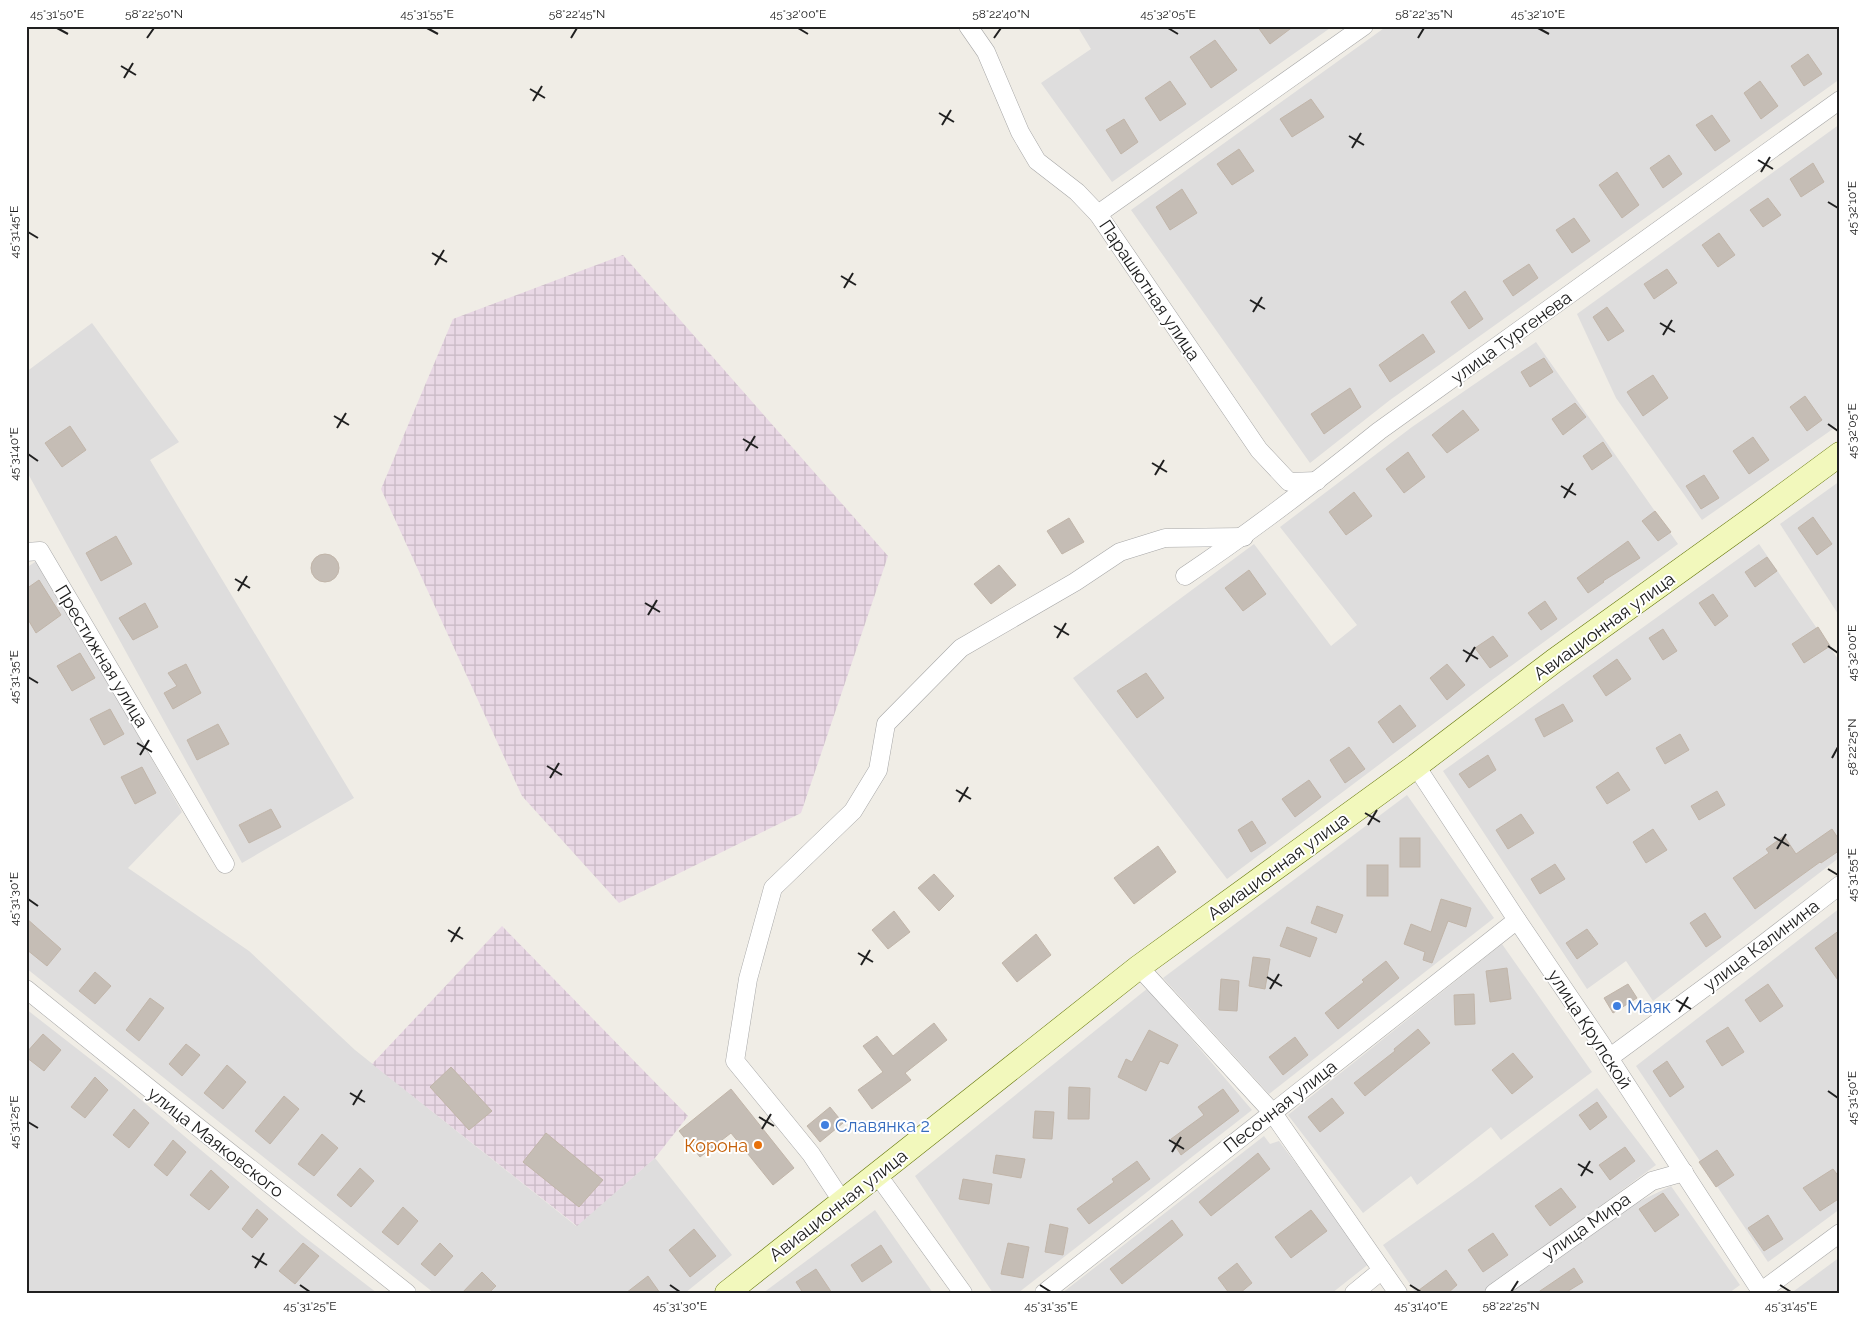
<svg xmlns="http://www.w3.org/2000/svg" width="1866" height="1319" font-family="Raleway,sans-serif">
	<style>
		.residential { fill: #dedddd }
		.industrial { fill: url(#industrial-grid) }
		.building { fill: #c5bdb5; stroke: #c1b5a9 }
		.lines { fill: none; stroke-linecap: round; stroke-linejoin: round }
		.street-casing { stroke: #a7a7a7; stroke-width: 19 }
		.secondary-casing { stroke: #647607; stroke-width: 25 }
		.street { stroke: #fff; stroke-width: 18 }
		.secondary { stroke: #f2f8bc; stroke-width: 24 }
		.ticks { fill: none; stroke: #202020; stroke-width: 2 }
		.shop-dot { fill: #3f7fe0; stroke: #fff; stroke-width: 2 }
		.food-dot { fill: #e8710a; stroke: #fff; stroke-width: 2 }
		.labels { text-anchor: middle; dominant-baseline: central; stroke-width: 4; stroke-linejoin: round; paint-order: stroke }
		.street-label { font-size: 18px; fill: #202020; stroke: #fff }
		.shop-label { font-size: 18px; fill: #366cbe; stroke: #fff; text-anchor: start }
		.food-label { font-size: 18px; fill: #c56008; stroke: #fff; text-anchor: end }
		.neatline { fill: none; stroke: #202020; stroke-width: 2 }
		.ticks-label { font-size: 12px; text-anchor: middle; fill: #202020 }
	</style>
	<defs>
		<pattern id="industrial-grid" width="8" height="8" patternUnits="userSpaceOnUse" patternTransform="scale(1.25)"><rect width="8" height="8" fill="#e9d8e5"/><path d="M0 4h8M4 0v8" fill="none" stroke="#c8b9c4"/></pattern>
	</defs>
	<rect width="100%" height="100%" fill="#f0ede6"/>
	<g class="residential">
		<polygon points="1077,26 1333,26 1112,182 1041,83 1091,49"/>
		<polygon points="1387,26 1840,26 1840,79 1390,400 1310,463 1131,210"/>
		<polygon points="1840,124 1840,424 1702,520 1616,398 1577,314"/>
		<polygon points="92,323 179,442 150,460 354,798 242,863 26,470 26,372"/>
		<polygon points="1536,342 1678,544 1481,688 1227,879 1073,678 1254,544 1331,646 1357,625 1280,527 1412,427"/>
		<polygon points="1840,481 1840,617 1780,524"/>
		<polygon points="1759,544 1840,662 1840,857 1653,1001 1626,961 1587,989 1443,771"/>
		<polygon points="38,560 182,812 128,868 249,951 355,1050 576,1226 655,1158 732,1255 685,1293 434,1293 26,968 26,568"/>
		<polygon points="1407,795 1494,918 1269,1094 1163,978"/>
		<polygon points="1840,908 1840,1209 1768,1262 1636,1066"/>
		<polygon points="1502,944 1592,1072 1501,1140 1491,1127 1417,1185 1411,1176 1363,1213 1288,1115"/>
		<polygon points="1148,988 1252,1110 1018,1293 993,1293 915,1176"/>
		<polygon points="26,1009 121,1083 302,1235 377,1293 26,1293"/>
		<polygon points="1597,1088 1656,1165 1482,1293 1416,1293 1383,1245 1472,1182"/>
		<polygon points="1264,1136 1270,1144 1279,1141 1370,1263 1332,1293 1062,1293"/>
		<polygon points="1671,1186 1740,1285 1729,1293 1507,1293 1626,1208"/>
		<polygon points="875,1210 933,1293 763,1293"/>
		<polygon points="1840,1257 1840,1293 1796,1293 1794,1291"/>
	</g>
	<g class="industrial">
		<polygon points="623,255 888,556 801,813 619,903 522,796 381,489 453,319"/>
		<polygon points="502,926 688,1116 655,1158 577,1226 372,1064"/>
	</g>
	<g class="building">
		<polygon points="1257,26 1294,26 1270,44"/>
		<polygon points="1215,40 1237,70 1211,88 1190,57"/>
		<polygon points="1808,54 1822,74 1804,86 1791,66"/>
		<polygon points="1170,81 1186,104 1160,121 1145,98"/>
		<polygon points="1760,81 1778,106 1761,119 1744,93"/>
		<polygon points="1311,99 1324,117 1292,137 1280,119"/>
		<polygon points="1712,115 1730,141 1715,151 1696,125"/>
		<polygon points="1124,119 1138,142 1121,154 1106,130"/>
		<polygon points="1239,149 1254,171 1232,185 1217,164"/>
		<polygon points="1669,155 1682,174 1663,188 1650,168"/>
		<polygon points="1813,163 1824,182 1801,197 1790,179"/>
		<polygon points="1617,172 1639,205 1622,218 1599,185"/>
		<polygon points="1182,189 1197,213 1170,230 1156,207"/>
		<polygon points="1768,198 1781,215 1763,227 1750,210"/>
		<polygon points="1574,218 1590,241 1572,253 1556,230"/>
		<polygon points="1719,233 1735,255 1718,267 1702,245"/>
		<polygon points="1529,264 1538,278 1513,296 1503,281"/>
		<polygon points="1667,269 1677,283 1654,299 1644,284"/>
		<polygon points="1465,291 1483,319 1469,329 1451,302"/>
		<polygon points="1607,307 1624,331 1608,341 1593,317"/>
		<polygon points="1423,334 1435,352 1390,382 1379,365"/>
		<polygon points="1544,358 1553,372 1530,387 1521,372"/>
		<polygon points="1653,375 1668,398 1643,416 1627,392"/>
		<polygon points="1350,388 1361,407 1324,434 1311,414"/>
		<polygon points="1805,396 1822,420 1807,431 1790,407"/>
		<polygon points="1575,403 1586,417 1563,435 1552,419"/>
		<polygon points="1463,410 1479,430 1447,453 1432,435"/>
		<polygon points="70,426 86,450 62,467 45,443"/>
		<polygon points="1753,437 1769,460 1749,474 1733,451"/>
		<polygon points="1603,442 1612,456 1592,470 1583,456"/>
		<polygon points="1408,452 1425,477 1404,493 1386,469"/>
		<polygon points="1704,475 1719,498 1701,509 1686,486"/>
		<polygon points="1354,492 1372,516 1346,535 1329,512"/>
		<polygon points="1655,511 1671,532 1658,541 1642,521"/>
		<polygon points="1813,517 1832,544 1817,555 1798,528"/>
		<polygon points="1069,518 1084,542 1062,554 1047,531"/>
		<polygon points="116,536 132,564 101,581 86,553"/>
		<polygon points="1628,541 1640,558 1603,581 1604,582 1588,593 1577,578"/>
		<circle cx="325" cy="568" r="14"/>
		<polygon points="1767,557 1777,571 1755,587 1745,572"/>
		<polygon points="999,565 1016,585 991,604 974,584"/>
		<polygon points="1249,570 1266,594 1243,611 1225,588"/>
		<polygon points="39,580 61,615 36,633 26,616 26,589"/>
		<polygon points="1713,594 1728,616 1715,626 1699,603"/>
		<polygon points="1545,601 1557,619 1541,630 1528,613"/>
		<polygon points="145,603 158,627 133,640 119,618"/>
		<polygon points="1818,627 1830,646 1804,663 1792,644"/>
		<polygon points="1663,629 1677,651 1663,660 1649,638"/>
		<polygon points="1493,636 1508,656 1490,668 1475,648"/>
		<polygon points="80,653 95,678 72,691 57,666"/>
		<polygon points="1617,659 1631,679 1606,696 1593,676"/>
		<polygon points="186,664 201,693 173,709 164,693 177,686 168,673"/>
		<polygon points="1447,664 1465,685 1447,700 1430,678"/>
		<polygon points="1146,673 1164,698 1137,718 1117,691"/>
		<polygon points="1563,704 1573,721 1544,737 1535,719"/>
		<polygon points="1400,705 1416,726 1393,743 1378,722"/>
		<polygon points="110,709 124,734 104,745 90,719"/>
		<polygon points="218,724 229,744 197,760 187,740"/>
		<polygon points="1680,734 1689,750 1665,764 1656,748"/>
		<polygon points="1349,747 1365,769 1345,783 1330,760"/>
		<polygon points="1488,755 1496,770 1469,788 1459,774"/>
		<polygon points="142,767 156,793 135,804 121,777"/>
		<polygon points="1618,772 1630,790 1607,804 1596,787"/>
		<polygon points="1309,780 1321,797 1295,817 1282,799"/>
		<polygon points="1717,791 1725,805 1699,820 1691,806"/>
		<polygon points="271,809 281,827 249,843 239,825"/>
		<polygon points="1521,814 1534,833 1508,849 1496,830"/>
		<polygon points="1252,821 1266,843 1251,852 1238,830"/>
		<polygon points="1653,829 1667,850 1646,863 1633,842"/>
		<polygon points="1832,829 1840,841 1840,850 1821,863 1820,862 1755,909 1733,878 1769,853 1766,849 1784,836 1796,854"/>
		<rect x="1400" y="838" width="20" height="29"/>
		<polygon points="1158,846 1176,872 1134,904 1114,878"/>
		<polygon points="1555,864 1565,879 1540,894 1531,879"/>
		<rect x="1367" y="865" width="21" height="31"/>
		<polygon points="934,874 954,896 939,911 918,888"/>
		<polygon points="1441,899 1471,908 1466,927 1448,921 1432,963 1423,960 1425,952 1404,944 1411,924 1431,932"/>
		<polygon points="1317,906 1343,915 1336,933 1311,923"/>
		<polygon points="894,911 910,932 888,949 872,930"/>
		<polygon points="1705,913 1721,937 1706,947 1690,923"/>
		<polygon points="26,918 61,949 47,966 26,949"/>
		<polygon points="1287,927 1317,938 1310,957 1280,946"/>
		<polygon points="1587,929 1598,944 1577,959 1566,943"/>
		<polygon points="1840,930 1840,983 1815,948"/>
		<polygon points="1036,934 1051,955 1017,982 1002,963"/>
		<polygon points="1253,957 1270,959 1265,989 1249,986"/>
		<polygon points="1386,961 1399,978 1338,1029 1325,1013 1364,982 1362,980"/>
		<polygon points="1507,968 1511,999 1490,1002 1486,971"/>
		<polygon points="95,972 111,986 95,1004 79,991"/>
		<polygon points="1221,979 1239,981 1237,1011 1219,1010"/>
		<polygon points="1628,984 1637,998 1613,1013 1604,998"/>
		<polygon points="1768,984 1783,1006 1760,1022 1745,1000"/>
		<polygon points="1474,994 1475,1024 1455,1025 1454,995"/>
		<polygon points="150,998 164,1008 139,1041 126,1030"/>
		<polygon points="934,1023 947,1040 905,1073 911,1080 872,1109 858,1090 883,1072 863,1046 877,1036 893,1056"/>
		<polygon points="1728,1027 1744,1052 1722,1066 1706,1041"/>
		<polygon points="1418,1029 1430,1043 1365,1096 1354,1083 1395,1051 1394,1049"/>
		<polygon points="1149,1030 1178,1045 1168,1064 1160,1061 1146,1091 1118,1077 1126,1059 1132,1062"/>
		<polygon points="43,1034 61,1050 44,1071 26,1057 26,1053"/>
		<polygon points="1295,1037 1308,1055 1283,1075 1269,1057"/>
		<polygon points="186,1044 200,1055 182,1076 169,1064"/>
		<polygon points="1513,1053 1533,1077 1512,1094 1492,1070"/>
		<polygon points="1667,1061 1684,1087 1670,1097 1653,1071"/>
		<polygon points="227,1065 246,1082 223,1109 204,1093"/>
		<polygon points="451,1067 492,1111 469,1130 430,1087"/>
		<polygon points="95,1077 108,1090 85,1118 71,1107"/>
		<polygon points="1069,1087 1090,1088 1089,1119 1068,1119"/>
		<polygon points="731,1089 794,1168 773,1185 731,1133 700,1157 679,1131"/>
		<polygon points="1223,1089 1239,1111 1181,1155 1171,1139 1204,1115 1198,1107"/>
		<polygon points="284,1096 299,1109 270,1144 255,1131"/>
		<polygon points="1332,1098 1344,1113 1320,1132 1308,1117"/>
		<polygon points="1597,1102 1607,1117 1590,1130 1579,1115"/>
		<polygon points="830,1107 843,1123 820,1142 807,1126"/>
		<polygon points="134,1109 149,1123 129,1148 113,1135"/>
		<polygon points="1035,1111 1054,1112 1052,1139 1033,1138"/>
		<polygon points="546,1133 603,1180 579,1207 523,1162"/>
		<polygon points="322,1134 338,1148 314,1176 298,1164"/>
		<polygon points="173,1140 186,1152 167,1176 154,1165"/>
		<polygon points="1625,1147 1635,1161 1610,1180 1599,1165"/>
		<polygon points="1717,1150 1734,1175 1716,1187 1699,1162"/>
		<polygon points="1258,1153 1270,1169 1211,1216 1199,1202"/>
		<polygon points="996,1155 1025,1159 1021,1178 993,1173"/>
		<polygon points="1137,1161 1150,1179 1089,1224 1077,1209 1114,1182 1112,1179"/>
		<polygon points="360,1168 374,1181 351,1207 337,1195"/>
		<polygon points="1833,1169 1840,1178 1840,1198 1820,1211 1803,1188"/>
		<polygon points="211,1170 229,1187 209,1210 190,1195"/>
		<polygon points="963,1179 992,1184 989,1204 959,1199"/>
		<polygon points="1561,1188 1576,1207 1550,1226 1535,1206"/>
		<polygon points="1663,1193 1679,1215 1655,1232 1639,1209"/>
		<polygon points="403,1207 418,1221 398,1245 382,1232"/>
		<polygon points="257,1209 268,1219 252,1238 242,1229"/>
		<polygon points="1311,1210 1327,1231 1291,1258 1275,1237"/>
		<polygon points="1768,1215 1783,1239 1764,1251 1748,1228"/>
		<polygon points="1172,1220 1183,1235 1122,1284 1110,1269"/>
		<polygon points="1050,1224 1068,1228 1063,1255 1045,1252"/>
		<polygon points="694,1229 716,1256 690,1277 669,1250"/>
		<polygon points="1493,1233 1508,1255 1483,1272 1468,1250"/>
		<polygon points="303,1243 319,1256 295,1284 279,1271"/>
		<polygon points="440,1243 453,1256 435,1276 421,1264"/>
		<polygon points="1008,1243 1029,1247 1023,1278 1001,1274"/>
		<polygon points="881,1245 892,1262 862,1282 851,1265"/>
		<polygon points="1237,1263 1252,1283 1240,1293 1229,1293 1218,1278"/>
		<polygon points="1574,1268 1583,1282 1565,1293 1537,1293"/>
		<polygon points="816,1269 832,1293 803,1293 796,1282"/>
		<polygon points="1446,1270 1457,1285 1448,1293 1415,1293"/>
		<polygon points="482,1272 496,1286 489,1293 462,1293"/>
		<polygon points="648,1276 660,1293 626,1293"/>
	</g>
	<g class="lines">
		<g class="street-casing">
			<g id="street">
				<polyline points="968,26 986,52 1020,132 1037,161 1077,192 1098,214"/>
				<polyline points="1317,481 1289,482 1259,450 1098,214 1364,26"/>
				<polyline points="26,552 40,551 225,864"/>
				<path d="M1185,576C1252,531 1316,482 1379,431L1840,100"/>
				<polyline points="1416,766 1517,920 1602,1045 1609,1058 1762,1293"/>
				<polyline points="1139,967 1272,1112 1398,1293"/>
				<polyline points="26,989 150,1089 407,1293"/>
				<polyline points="1609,1058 1757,949 1840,885"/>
				<polyline points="877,1174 963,1293"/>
				<polyline points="842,1201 811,1154 735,1061 748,979 773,888 853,811 878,770 886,724 961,648 1075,582 1120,552 1165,538 1244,537"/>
				<polyline points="1044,1293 1517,920"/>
				<polyline points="1354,1293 1382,1270"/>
				<polyline points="1494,1293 1652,1181 1684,1172"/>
				<polyline points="1759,1293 1840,1233"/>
			</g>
		</g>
		<g class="secondary-casing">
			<polyline id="secondary" points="727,1293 1139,967 1416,766 1554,661 1760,513 1840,454"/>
		</g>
		<use href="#street" class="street"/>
		<use href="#secondary" class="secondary"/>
	</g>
	<path class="ticks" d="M57,28L68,34M427,28L438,34M798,28L808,34M1168,28L1178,34M1538,28L1549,34M147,38L154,28M571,38L577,28M994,38L1001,28M1418,38L1424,28M121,66L136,75M124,78L133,63M530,89L545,98M533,101L542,86M939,113L954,122M942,125L951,110M1349,136L1364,145M1352,148L1361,133M1758,160L1773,169M1761,172L1770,157M1828,202L1838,208M28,232L38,238M432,253L447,262M435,265L444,250M841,276L856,285M844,288L853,273M1250,300L1265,309M1253,312L1262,297M1660,323L1675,332M1663,335L1672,320M334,416L349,425M1828,424L1838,431M337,428L346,413M743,439L758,448M746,451L755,436M28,454L38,461M1152,463L1167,472M1155,475L1164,460M1561,486L1576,495M1564,498L1573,483M235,579L250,588M238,591L247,576M645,603L660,612M648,615L657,600M1054,626L1069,635M1057,638L1066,623M1828,646L1838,653M1463,650L1478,659M1466,662L1475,647M28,677L38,683M137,743L152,752M140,755L149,740M1832,758L1838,747M547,766L562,775M550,778L559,763M956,790L971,799M959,802L968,787M1365,813L1380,822M1368,825L1377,810M1774,837L1789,846M1777,849L1786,834M1828,869L1838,875M28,899L38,906M448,930L463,939M451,942L460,927M858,953L873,962M861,965L870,950M1267,977L1282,986M1270,989L1279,974M1676,1000L1691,1009M1679,1012L1688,997M1828,1091L1838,1098M350,1093L365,1102M353,1105L362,1090M759,1117L774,1126M28,1122L38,1128M762,1129L771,1114M1169,1140L1184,1149M1172,1152L1181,1137M1578,1164L1593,1173M1581,1176L1590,1161M252,1256L267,1265M255,1268L264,1253M300,1285L310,1292M670,1285L680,1292M1040,1285L1051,1292M1410,1285L1421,1292M1780,1285L1791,1292M1511,1292L1518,1281"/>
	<g class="shop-dot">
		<circle cx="1617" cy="1006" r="5"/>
		<circle cx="825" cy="1125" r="5"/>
	</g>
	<circle class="food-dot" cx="758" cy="1145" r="5"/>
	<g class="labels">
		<g class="street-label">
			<text transform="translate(1150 290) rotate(56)">Парашютная улица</text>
			<text transform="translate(1511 337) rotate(-36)">улица Тургенева</text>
			<text transform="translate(1604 626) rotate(-36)">Авиационная улица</text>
			<text transform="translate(102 656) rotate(59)">Престижная улица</text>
			<text transform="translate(1278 866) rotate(-36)">Авиационная улица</text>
			<text transform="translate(1761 945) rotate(-37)">улица Калинина</text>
			<text transform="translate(1590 1029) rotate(57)">улица Крупской</text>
			<text transform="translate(1280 1106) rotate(-38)">Песочная улица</text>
			<text transform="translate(216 1142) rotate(38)">улица Маяковского</text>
			<text transform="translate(838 1205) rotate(-38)">Авиационная улица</text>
			<text transform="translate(1586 1226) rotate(-35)">улица Мира</text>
		</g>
		<g class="shop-label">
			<text x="1627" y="1006">Маяк</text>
			<text x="835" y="1125">Славянка 2</text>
		</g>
		<g class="food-label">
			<text x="748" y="1145">Корона</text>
		</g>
	</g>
	<rect width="1866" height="1319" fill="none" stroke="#ffffff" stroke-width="55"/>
	<rect x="28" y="28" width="1810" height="1264" class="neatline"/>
	<g class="ticks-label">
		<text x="57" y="18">45°31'50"E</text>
		<text x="154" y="18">58°22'50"N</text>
		<text x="427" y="18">45°31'55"E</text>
		<text x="577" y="18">58°22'45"N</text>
		<text x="798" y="18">45°32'00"E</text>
		<text x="1001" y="18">58°22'40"N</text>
		<text x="1168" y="18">45°32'05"E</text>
		<text x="1424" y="18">58°22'35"N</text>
		<text x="1538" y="18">45°32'10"E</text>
		<text transform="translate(1852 208) rotate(-90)" y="4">45°32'10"E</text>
		<text transform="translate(14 232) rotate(-90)" y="4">45°31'45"E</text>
		<text transform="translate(1852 431) rotate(-90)" y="4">45°32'05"E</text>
		<text transform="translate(14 454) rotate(-90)" y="4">45°31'40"E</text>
		<text transform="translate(1852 653) rotate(-90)" y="4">45°32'00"E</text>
		<text transform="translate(14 677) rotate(-90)" y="4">45°31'35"E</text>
		<text transform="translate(1852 747) rotate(-90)" y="4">58°22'25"N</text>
		<text transform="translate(1852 875) rotate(-90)" y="4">45°31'55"E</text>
		<text transform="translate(14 899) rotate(-90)" y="4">45°31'30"E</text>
		<text transform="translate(1852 1098) rotate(-90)" y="4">45°31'50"E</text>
		<text transform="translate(14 1122) rotate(-90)" y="4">45°31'25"E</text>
		<text x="310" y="1310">45°31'25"E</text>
		<text x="680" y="1310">45°31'30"E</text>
		<text x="1051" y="1310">45°31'35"E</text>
		<text x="1421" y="1310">45°31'40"E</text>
		<text x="1511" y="1310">58°22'25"N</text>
		<text x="1791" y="1310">45°31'45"E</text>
	</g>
</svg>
